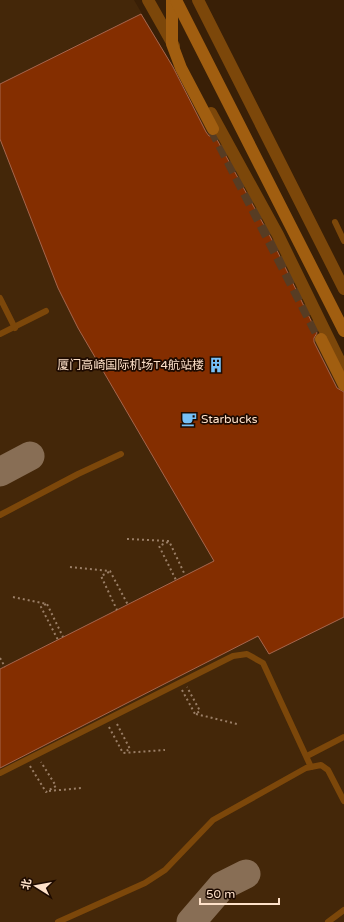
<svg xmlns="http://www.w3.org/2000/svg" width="344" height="922" font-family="'Varela Round','Noto Sans SC',sans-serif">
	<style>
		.built { fill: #442709 }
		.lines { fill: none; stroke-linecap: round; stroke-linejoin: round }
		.taxiway { stroke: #886e55; stroke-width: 29 }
		.building { fill: #842e00; stroke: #a6664d }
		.secondary-tunnel { stroke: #573c23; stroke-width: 12; stroke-dasharray: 12 6; stroke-linecap: butt }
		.path { stroke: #9a7e66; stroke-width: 2; stroke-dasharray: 2 3; stroke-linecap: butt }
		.lane { stroke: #7c470a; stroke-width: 6 }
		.street { stroke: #7c470a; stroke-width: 12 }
		.secondary { stroke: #a15e10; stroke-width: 12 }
		.labels { text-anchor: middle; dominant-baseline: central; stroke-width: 3.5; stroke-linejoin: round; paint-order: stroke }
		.poi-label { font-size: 12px; fill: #fee1c9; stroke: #1d0a00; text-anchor: end }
	</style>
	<rect width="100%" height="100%" fill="#391f06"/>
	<polygon class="built" points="0,0 134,0 180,79 224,145 252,193 297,286 344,391 344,922 0,922"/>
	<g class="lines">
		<g class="taxiway">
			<polyline points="0,472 30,456"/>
			<polyline points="191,922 222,886 246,874"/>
		</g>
	</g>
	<polygon class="building" points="141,14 173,67 206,132 209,136 215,136 271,238 317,333 314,338 314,342 337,388 344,392 344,617 269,654 258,636 0,768 0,669 214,561 78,328 58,288 0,139 0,84"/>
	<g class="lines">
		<polyline class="secondary-tunnel" points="213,129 321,339"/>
		<g class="path">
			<polyline points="127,539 169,541 185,575"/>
			<polyline points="168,542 159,546 176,580"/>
			<polyline points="70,567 110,571 128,605"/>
			<polyline points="109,572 101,576 117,610"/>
			<polyline points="13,597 47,604 63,637"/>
			<polyline points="46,604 41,607 58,640"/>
			<polyline points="0,658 5,667"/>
			<polyline points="182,690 195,714 200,711 187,687"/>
			<polyline points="196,714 237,724"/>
			<polyline points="117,724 130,749 124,752"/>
			<polyline points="109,727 123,753 165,750"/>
			<polyline points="30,766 46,792 56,786 41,762"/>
			<polyline points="49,791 82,788"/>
		</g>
		<g class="lane">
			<polyline points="335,222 344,241"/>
			<polyline points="0,298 15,328"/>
			<polyline points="0,334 46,311"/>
			<polyline points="0,515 78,474 121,454"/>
			<polyline points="307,756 344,737"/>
			<polyline points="0,773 233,656 247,654 263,663 311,767"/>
			<polyline points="58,922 145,883 165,870 213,820 306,768 321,765 328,770 344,801"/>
			<polyline points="328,922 344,910"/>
		</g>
		<g class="street">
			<polyline points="148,0 174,46"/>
			<polyline points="198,0 344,289"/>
			<polyline points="211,113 278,235 344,370"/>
		</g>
		<g class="secondary">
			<polyline points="172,0 172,44 181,68 213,129"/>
			<polyline points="176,0 344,331"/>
			<polyline points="321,339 344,385"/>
		</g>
	</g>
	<defs>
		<g id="building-bare" transform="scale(1.2)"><path d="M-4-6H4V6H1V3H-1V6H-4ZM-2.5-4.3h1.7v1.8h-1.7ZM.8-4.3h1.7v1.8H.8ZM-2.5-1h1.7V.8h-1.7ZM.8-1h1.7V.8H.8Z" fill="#76c0f7" stroke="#1d0a00" stroke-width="2.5" paint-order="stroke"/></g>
		<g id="cafe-bare" transform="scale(1.2)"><path d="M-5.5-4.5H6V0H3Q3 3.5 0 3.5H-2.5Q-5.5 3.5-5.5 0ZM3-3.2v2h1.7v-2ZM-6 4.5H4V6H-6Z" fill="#76c0f7" stroke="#1d0a00" stroke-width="2.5" paint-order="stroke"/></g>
	</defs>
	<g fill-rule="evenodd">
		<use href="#building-bare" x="216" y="365"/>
		<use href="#cafe-bare" x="189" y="419"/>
	</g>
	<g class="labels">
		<g class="poi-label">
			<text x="204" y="365">厦门高崎国际机场T4航站楼</text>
			<text x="201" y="419" text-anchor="start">Starbucks</text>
		</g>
	</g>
	<g transform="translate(36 886) rotate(281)" stroke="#1d0a00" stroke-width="3" paint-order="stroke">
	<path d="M0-3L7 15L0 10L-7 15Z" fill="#fee1c9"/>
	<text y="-6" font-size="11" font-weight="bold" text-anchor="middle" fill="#fee1c9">北</text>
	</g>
	<path d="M200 898v6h79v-6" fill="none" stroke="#fee1c9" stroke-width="2"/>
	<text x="206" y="898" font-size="12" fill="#fee1c9" stroke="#1d0a00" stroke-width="3" paint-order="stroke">50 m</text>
</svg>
